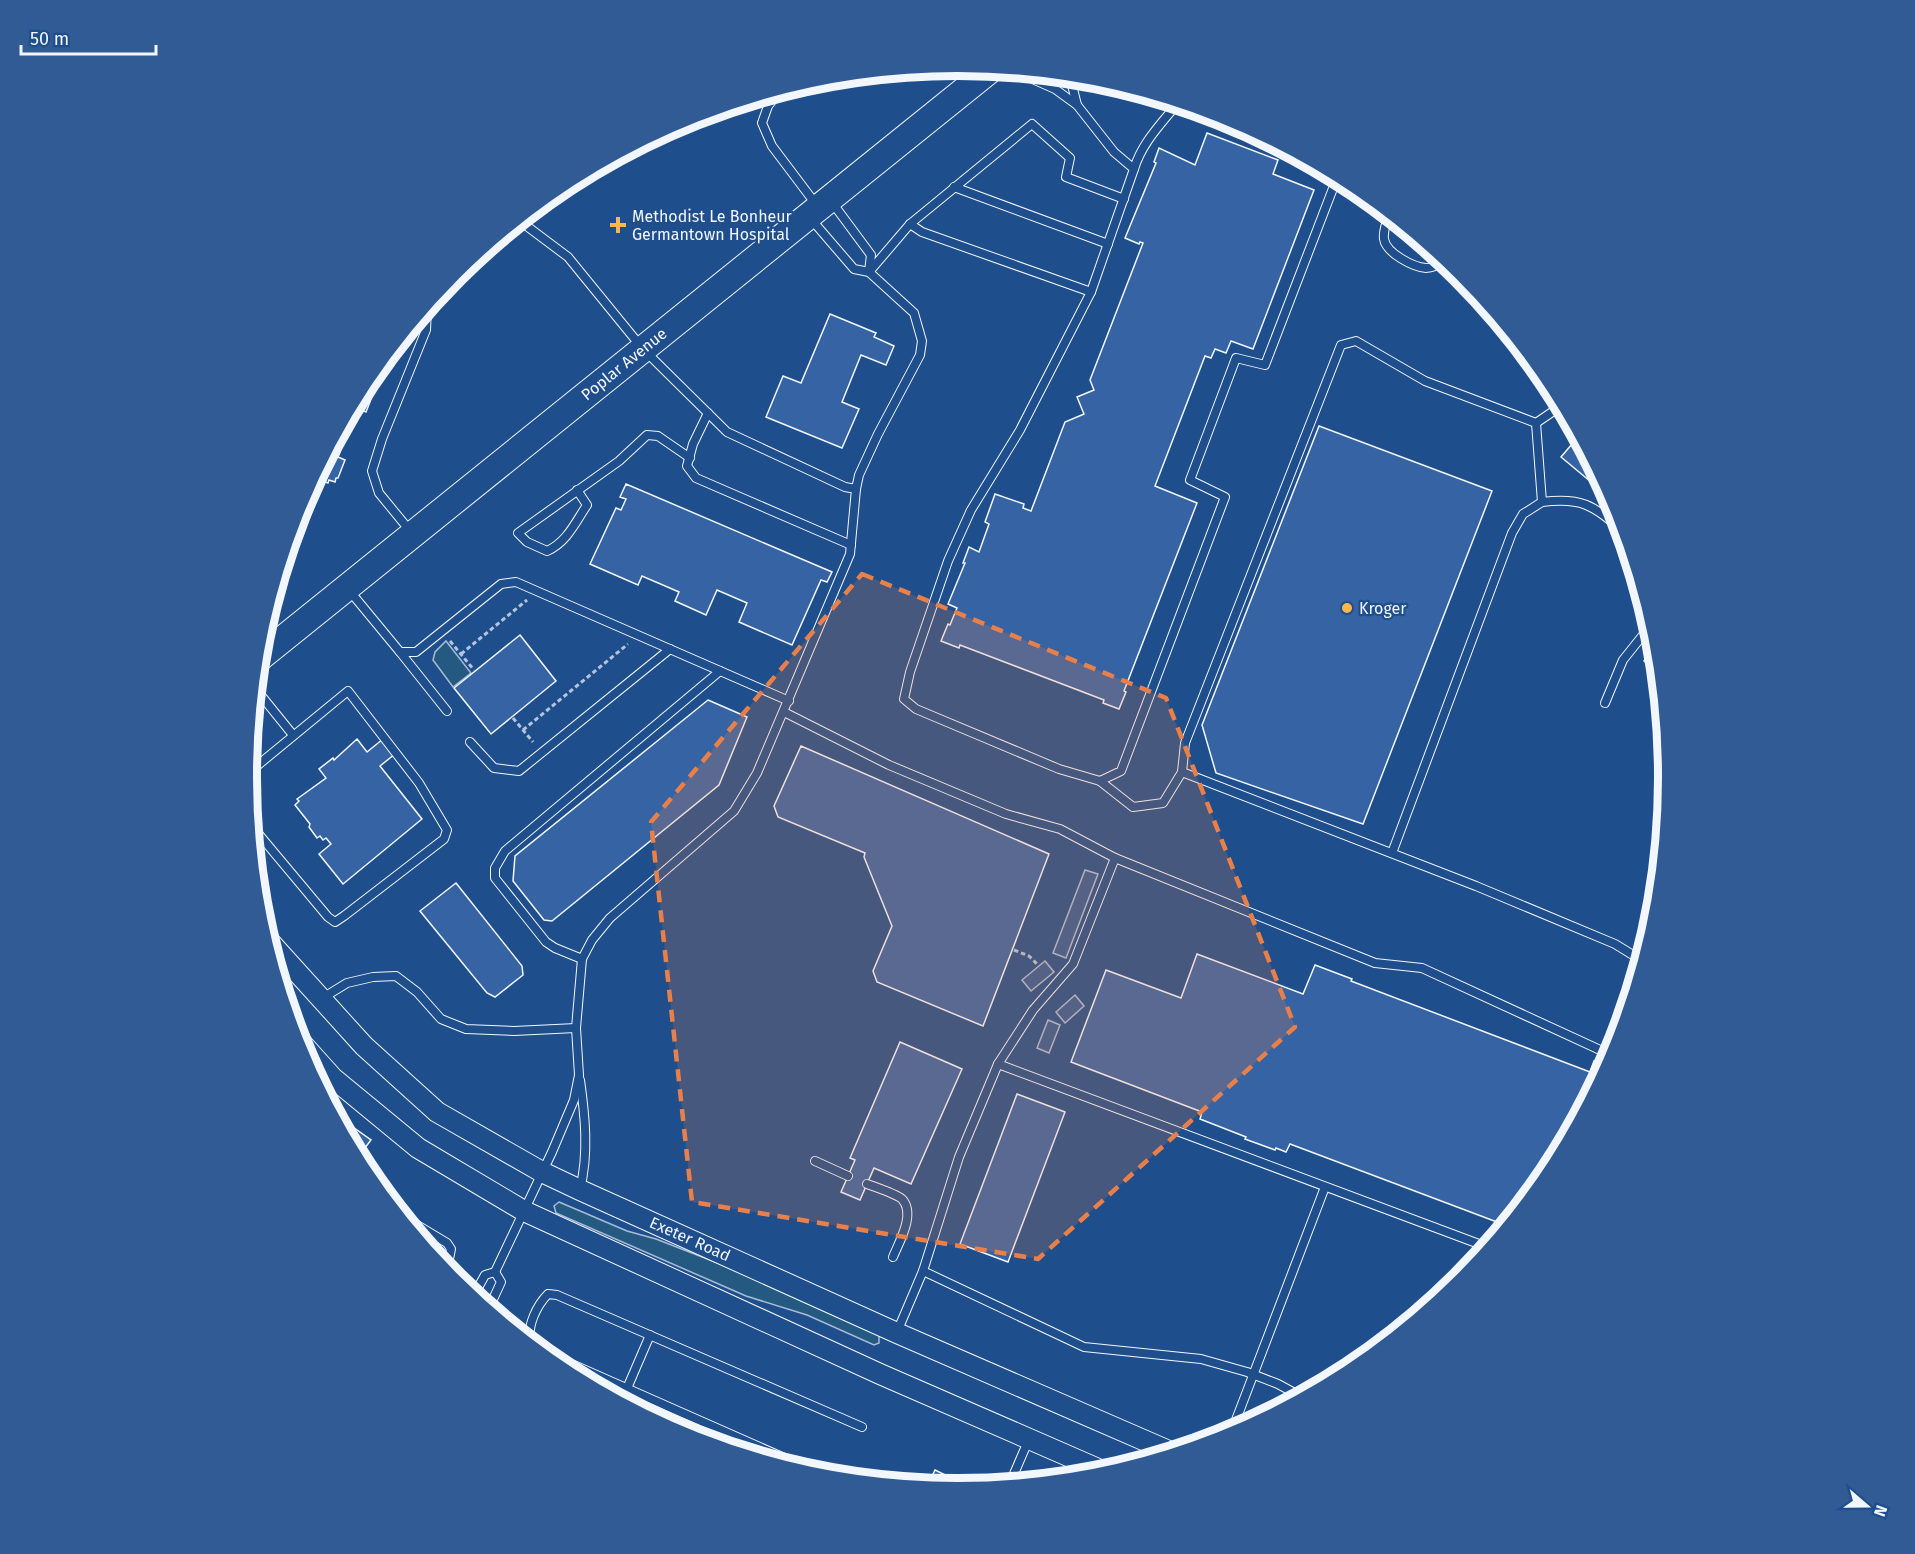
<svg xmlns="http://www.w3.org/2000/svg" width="1915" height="1554" font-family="'Fira Sans',sans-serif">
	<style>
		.green { fill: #245a82; stroke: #a8bbd7; stroke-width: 1.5 }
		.parking { fill: #305b95; stroke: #a8bbd7; stroke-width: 1.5 }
		.building { fill: #3563a3; stroke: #f2f6ff; stroke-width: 1.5 }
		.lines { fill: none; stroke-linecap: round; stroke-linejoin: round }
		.service-casing { stroke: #f2f6ff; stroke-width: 10 }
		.tertiary-casing { stroke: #f2f6ff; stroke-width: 22 }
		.primary-casing { stroke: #f2f6ff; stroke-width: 28 }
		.path { stroke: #b3c4dc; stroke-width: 3; stroke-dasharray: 4.5 3; stroke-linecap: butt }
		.service { stroke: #1f4e8c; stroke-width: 8 }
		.tertiary { stroke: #1f4e8c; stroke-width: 20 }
		.primary { stroke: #1f4e8c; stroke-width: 26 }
		.marked { fill: #ea8049; fill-opacity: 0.2; stroke: #ea8049; stroke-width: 4.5; stroke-dasharray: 12 8; stroke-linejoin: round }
		.poi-dot { fill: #ffb74d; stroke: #1f4e8c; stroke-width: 2 }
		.labels { text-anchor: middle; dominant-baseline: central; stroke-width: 4.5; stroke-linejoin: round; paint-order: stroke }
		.poi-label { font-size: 16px; fill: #f2f6ff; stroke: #1f4e8c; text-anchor: start }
		.street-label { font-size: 16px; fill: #f2f6ff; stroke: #1f4e8c }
		.rim { fill: none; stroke: #f2f6ff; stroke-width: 8 }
	</style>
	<rect width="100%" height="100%" fill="#1f4e8c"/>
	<g class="green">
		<polygon points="446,641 471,673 453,687 433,660 435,652"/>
		<polygon points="559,1202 627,1231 656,1239 733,1269 879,1335 879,1343 874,1345 807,1315 746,1296 556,1213 554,1206"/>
	</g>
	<g class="parking">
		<polygon points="1085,870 1098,874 1066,958 1053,953"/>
		<polygon points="1045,961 1054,972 1031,991 1022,980"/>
		<polygon points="1075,995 1084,1006 1065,1023 1056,1012"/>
		<polygon points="1048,1020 1060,1025 1049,1053 1037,1048"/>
	</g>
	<g class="building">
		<polygon points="1207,133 1278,160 1273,174 1314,190 1253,349 1231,341 1226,353 1215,349 1211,358 1205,356 1155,486 1197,503 1124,691 1126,692 1119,709 1103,703 1104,700 960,645 959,648 941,641 948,624 950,625 957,608 948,604 965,563 963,563 969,547 979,552 989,524 985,522 995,494 1024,504 1023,508 1031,511 1065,422 1084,414 1077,397 1094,390 1090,380 1143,243 1140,242 1139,244 1125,238 1156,163 1154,162 1159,148 1195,165"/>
		<polygon points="830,314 876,333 874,337 894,346 886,365 861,355 842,402 859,409 842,448 766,417 783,376 801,383"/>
		<polygon points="377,369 382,371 366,412 357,408 338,457 345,460 338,478 336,478 335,482 329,480 328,483 315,478 367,382"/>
		<polygon points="1319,426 1492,491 1363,824 1216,773 1202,725"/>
		<polygon points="1578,437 1607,491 1603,496 1595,489 1597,487 1561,457"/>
		<polygon points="626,484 832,572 827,582 821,580 792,645 739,622 747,603 717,590 706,615 675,601 679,592 642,576 638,585 590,564 616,508 621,510 626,499 620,497"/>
		<polygon points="520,635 556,681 491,734 454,688"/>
		<polygon points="1656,647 1658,673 1644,661"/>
		<polygon points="708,700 747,717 719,785 552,921 544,920 513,881 515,856"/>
		<polygon points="357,739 367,752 383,739 395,754 380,766 422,819 343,884 319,854 331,844 326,838 323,840 320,836 317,838 309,827 310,824 295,805 299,801 297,799 326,778 319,769 333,758 334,760"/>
		<polygon points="801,746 1049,854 983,1026 877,982 873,971 892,926 864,857 865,853 778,817 774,806"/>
		<polygon points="456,883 522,966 523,975 495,997 487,993 420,911"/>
		<polygon points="1197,954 1303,994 1315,965 1352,979 1351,981 1590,1072 1594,1061 1605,1066 1548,1172 1505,1225 1290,1144 1286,1152 1276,1148 1275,1150 1245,1139 1246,1137 1200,1119 1202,1112 1071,1062 1106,970 1181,998"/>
		<polygon points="900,1042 962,1069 911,1184 874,1168 860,1200 841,1192 855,1160 850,1158"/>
		<polygon points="1017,1094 1065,1112 1008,1262 960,1244"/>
		<polygon points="336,1115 371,1140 358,1157"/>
		<polygon points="935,1470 966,1485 965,1487 928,1485"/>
	</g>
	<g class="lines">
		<g class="service-casing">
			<g id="service">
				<path d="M1017,72L1055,89L1077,105L1114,152L1134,169C1142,143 1160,125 1177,104"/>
				<polyline points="1070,77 1077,105"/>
				<polyline points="779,92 768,106 762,123 772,146 818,207"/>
				<polyline points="1134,169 1091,292 1020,430 971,510 948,561 910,672 904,699 916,709 1059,769 1100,781 1121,771 1225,497 1190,480 1236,358 1265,365 1337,178"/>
				<polyline points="954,187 1108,244"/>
				<polyline points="831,201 871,255 869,271"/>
				<path d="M1389,216C1386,223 1383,231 1384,239C1386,253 1413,267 1426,268C1433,268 1438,265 1443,260"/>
				<polyline points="811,219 854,269 869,272 914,313 922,341 920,355 878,434 859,475 856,489"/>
				<polyline points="910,224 922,232 1091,292"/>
				<polyline points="869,272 910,224 1032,124 1070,158 1066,177 1124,199"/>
				<polyline points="708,413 693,444 687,466 696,478 851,545"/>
				<path d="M1536,423L1542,502C1582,497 1592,505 1622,530"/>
				<path d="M577,490L587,505C575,523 567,542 547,551L527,542L518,533L619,461L647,435L658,436L690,458"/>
				<polyline points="411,532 379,493 372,471 382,439 426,330 427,309"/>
				<polyline points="348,589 400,652 416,652 501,584 516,582 789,701"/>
				<polyline points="400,652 447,711"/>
				<polyline points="255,688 293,735"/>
				<polyline points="1605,703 1623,660 1651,625"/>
				<polyline points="784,712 889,765 1006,814 1060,829 1115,858"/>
				<polyline points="470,742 494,768 519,771 670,649"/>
				<polyline points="1182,772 1476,886 1615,944 1641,960"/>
				<polyline points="247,774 348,691 419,783 447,830 444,839 344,916 335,922 328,917 251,825"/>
				<polyline points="1100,781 1133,807 1163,803 1182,772 1185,743 1341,345 1356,341 1425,381 1536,423 1561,406"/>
				<polyline points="1392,853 1512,533 1523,514 1542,502"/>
				<polyline points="582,959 555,948 546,942 495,878 495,868 505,851 720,671"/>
				<polyline points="321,999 347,983 373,977 396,976 417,992 441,1019 466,1029 514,1031 576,1028"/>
				<polyline points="1626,1012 1628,995 1646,946"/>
				<polyline points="998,1064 1487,1247"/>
				<path d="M580,1080C585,1115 589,1154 580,1189"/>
				<polyline points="815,1161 848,1176"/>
				<path d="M867,1184C875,1187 896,1194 902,1199C916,1214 899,1242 893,1257"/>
				<polyline points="400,1213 412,1222 410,1225"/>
				<polyline points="412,1222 447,1243 451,1249 449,1259 444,1266"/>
				<polyline points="923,1271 1084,1347 1201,1359 1247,1372 1278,1384 1300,1396"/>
				<polyline points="474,1295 485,1275 495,1272 552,1152 574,1100 579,1075 576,1028 582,959 592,940 610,918 734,811 757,773 850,554 856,489 845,487 727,432 643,349 568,257 520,221"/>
				<polyline points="489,1308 501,1282 495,1272"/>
				<polyline points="897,1332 923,1271 959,1157 998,1064 1033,1010 1073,964 1115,858 1375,963 1422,968 1611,1055"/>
				<path d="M531,1342C526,1327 537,1305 548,1294L557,1295L862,1427"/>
				<polyline points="540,1350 823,1475"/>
				<polyline points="622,1400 650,1335"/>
				<polyline points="1231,1433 1325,1187"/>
				<polyline points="1010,1483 1029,1439"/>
			</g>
		</g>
		<g class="tertiary-casing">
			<g id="tertiary">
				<polyline points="268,940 364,1046 437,1112 542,1172 580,1190 897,1333 1171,1452"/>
				<polyline points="298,1039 333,1078 418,1148 524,1211 880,1374 1105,1472"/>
			</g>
		</g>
		<g class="primary-casing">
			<polyline id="primary" points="258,659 991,69"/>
		</g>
		<g class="path">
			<polyline points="450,641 474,670"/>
			<polyline points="461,654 527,600"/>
			<polyline points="513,718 533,742"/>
			<polyline points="523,730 628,644"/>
			<polyline points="1014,950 1029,956 1039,966"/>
		</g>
		<use href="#service" class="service"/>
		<use href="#tertiary" class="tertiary"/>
		<use href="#primary" class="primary"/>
	</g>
	<path class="marked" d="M862,574L1166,698L1295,1027L1038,1259L692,1202L651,822Z"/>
	<g class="poi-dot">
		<path d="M615 216h6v6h6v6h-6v6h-6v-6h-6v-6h6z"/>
		<circle cx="1347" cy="608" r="6"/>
	</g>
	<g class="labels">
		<g class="poi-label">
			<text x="632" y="216">Methodist Le Bonheur<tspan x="632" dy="18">Germantown Hospital</tspan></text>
			<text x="1359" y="608">Kroger</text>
		</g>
		<g class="street-label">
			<text transform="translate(624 364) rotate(-39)">Poplar Avenue</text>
			<text transform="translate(690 1239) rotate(24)">Exeter Road</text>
		</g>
	</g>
	<path d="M0 0H1915V1554H0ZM957 76H958A700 700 0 0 1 1658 776V778A700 700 0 0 1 958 1478H957A700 700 0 0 1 257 778V776A700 700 0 0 1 957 76Z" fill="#305b95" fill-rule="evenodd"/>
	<path class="rim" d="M957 76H958A700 700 0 0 1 1658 776V778A700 700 0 0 1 958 1478H957A700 700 0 0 1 257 778V776A700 700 0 0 1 957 76Z"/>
	<g transform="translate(1867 1506) rotate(110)" stroke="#1f4e8c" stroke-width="4.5" paint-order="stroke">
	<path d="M0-4.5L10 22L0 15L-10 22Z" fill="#f2f6ff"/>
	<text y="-9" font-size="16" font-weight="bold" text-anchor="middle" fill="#f2f6ff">N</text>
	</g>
	<path d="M21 45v9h135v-9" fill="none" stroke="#f2f6ff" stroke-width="3"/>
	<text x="30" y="45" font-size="18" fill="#f2f6ff" stroke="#1f4e8c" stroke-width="4.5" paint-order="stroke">50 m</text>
</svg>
